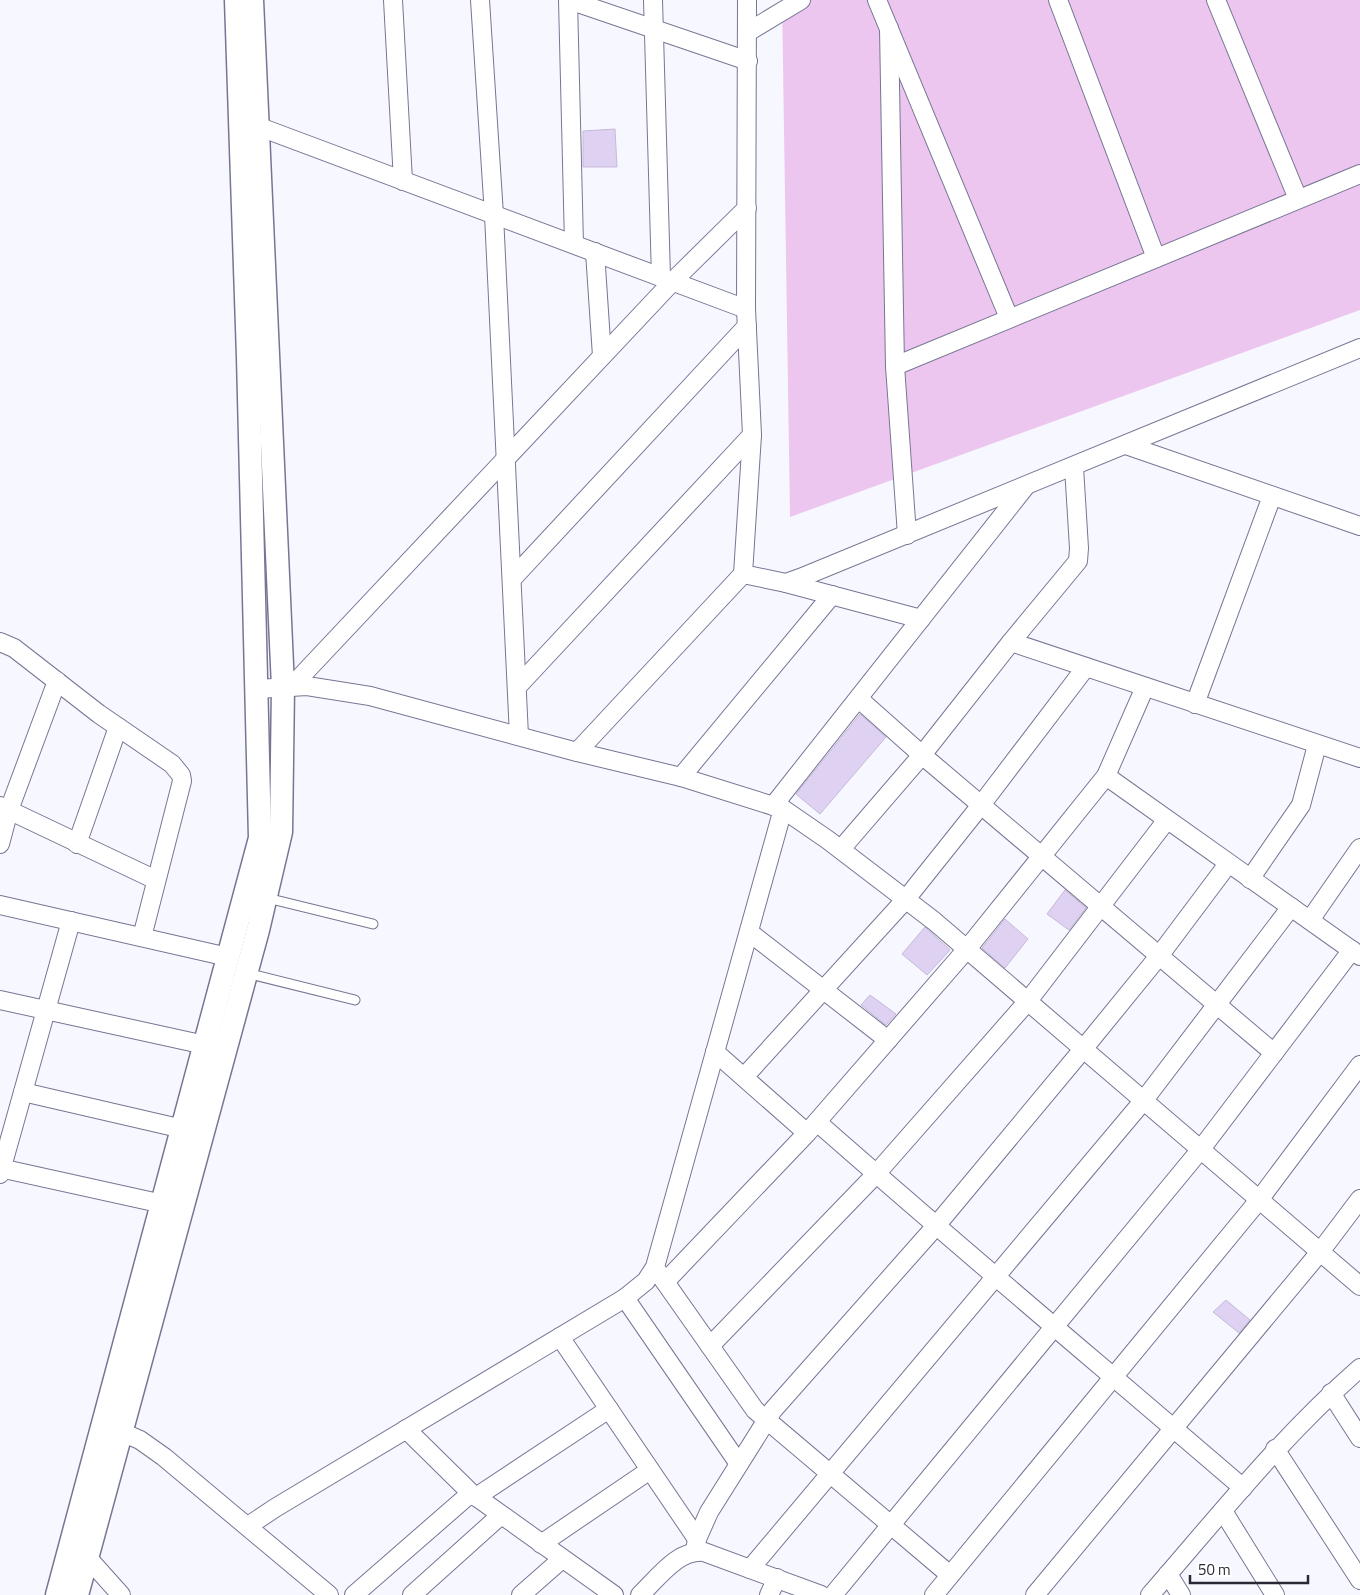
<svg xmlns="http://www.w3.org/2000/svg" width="1360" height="1595" font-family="'Titillium Web',sans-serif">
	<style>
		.green { fill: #ecc6ee }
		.building { fill: #dfd1f2; stroke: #c7b9d9 }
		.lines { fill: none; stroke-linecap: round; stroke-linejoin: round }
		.service-casing { stroke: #767694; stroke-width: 11 }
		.minor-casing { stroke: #767694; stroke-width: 20 }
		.tertiary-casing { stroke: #767694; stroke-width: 25 }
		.service { stroke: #fff; stroke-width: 9 }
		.minor { stroke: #fff; stroke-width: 18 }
		.tertiary { stroke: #fff; stroke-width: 22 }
	</style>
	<rect width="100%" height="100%" fill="#f7f8ff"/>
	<polygon class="green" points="782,0 1360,0 1360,310 790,517"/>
	<g class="building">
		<polygon points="615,129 617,167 583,167 583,131"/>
		<polygon points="860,714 886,737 820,814 796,794"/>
		<polygon points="1065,890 1086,908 1069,930 1047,914"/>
		<polygon points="1005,919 1028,939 1005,968 982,948"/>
		<polygon points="925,927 950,950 927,975 902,954"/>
		<polygon points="870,995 896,1014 886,1025 861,1005"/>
		<polygon points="1226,1300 1250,1320 1239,1333 1213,1312"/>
	</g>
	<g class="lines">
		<g class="service-casing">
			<g id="service">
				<polyline points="267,898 373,924"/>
				<polyline points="246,973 355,1000"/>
			</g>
		</g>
		<g class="minor-casing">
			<g id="minor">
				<polyline points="393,0 403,181"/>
				<polyline points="480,0 494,215 519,736"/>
				<polyline points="568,0 574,244"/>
				<polyline points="569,0 748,61"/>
				<polyline points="653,0 661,277"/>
				<polyline points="747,0 746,309 752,435 743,574 786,583 800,578 1360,348"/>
				<polyline points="877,0 1009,318"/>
				<polyline points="1058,0 1156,258"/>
				<polyline points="1216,0 1298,199"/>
				<polyline points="889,28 895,366 907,535"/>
				<polyline points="748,32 801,0"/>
				<polyline points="257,126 746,309"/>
				<polyline points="595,252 602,356"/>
				<polyline points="895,366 1360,174"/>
				<polyline points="1126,445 1360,526"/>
				<polyline points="512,579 747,326"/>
				<polyline points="786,583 921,619"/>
				<polyline points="0,642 14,648 99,714 172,764 181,775 182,781 142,937"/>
				<polyline points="1011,642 1360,758"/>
				<polyline points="291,687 673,281 747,208"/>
				<polyline points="517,687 752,435"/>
				<polyline points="257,689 307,686 370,696 577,752 681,777 783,809 828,840 934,921 1360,1286"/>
				<polyline points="859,699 922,755 1274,1053"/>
				<polyline points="1195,704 1272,496"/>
				<polyline points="577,752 743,574"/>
				<polyline points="1106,776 1360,956"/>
				<polyline points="681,777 832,595"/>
				<polyline points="0,806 156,880"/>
				<polyline points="773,806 1025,487"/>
				<polyline points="0,844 9,810 57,681"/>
				<polyline points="77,844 118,727"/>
				<polyline points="841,849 922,755 1011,642 1078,561 1079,548 1074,467"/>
				<polyline points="1250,879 1301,805 1317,745"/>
				<polyline points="0,905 228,957"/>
				<polyline points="1310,920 1360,848"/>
				<polyline points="749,932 888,1040"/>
				<polyline points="0,1000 205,1045"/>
				<polyline points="715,1052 807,1133"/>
				<polyline points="744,1077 906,899 981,805 1086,667"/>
				<polyline points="23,1092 183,1129"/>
				<path d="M817,1122C957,1245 1101,1366 1243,1488"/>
				<polyline points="0,1168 163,1204"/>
				<polyline points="0,1174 71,921"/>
				<polyline points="658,1272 755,1410 950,1575"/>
				<polyline points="665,1282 807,1133 967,949 1106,776 1145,687"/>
				<polyline points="625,1298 739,1464"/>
				<polyline points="560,1337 697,1539"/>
				<polyline points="710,1346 876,1174 1028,1001 1166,821"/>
				<polyline points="1331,1393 1360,1438"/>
				<polyline points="110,1427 140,1440 164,1457 329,1595"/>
				<polyline points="406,1429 471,1493 614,1595"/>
				<polyline points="1275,1449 1360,1580"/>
				<polyline points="476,1497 609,1409"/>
				<polyline points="1223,1511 1275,1595"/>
				<polyline points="248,1526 275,1508 625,1298 646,1281 655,1267 783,809"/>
				<polyline points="541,1544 650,1470"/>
				<polyline points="695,1551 697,1539 709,1512 773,1410 935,1227 1084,1048 1159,956 1228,864"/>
				<polyline points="87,1557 121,1595"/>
				<polyline points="750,1569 1144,1100 1291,907"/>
				<polyline points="1168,1574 1181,1595"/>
				<polyline points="354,1595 471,1493"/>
				<polyline points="412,1595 501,1515"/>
				<polyline points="521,1595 562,1559"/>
				<path d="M640,1595C658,1578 678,1549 704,1552L821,1595"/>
				<polyline points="769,1595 777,1578"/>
				<polyline points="833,1595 1201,1149 1352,950"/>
				<polyline points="934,1595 1259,1200 1360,1065"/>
				<polyline points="1035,1595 1320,1252 1360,1199"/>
				<path d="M1150,1595C1218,1517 1282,1436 1360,1368"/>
			</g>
		</g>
		<g class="tertiary-casing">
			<g id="tertiary">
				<polyline points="57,1595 260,838 248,357 236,0"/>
				<polyline points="77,1595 258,930 281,832 283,687 252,0"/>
			</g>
		</g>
		<use href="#service" class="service"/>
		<use href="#minor" class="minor"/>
		<use href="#tertiary" class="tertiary"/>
	</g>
	<path d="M1190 1575v8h118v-8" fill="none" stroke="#292936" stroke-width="2.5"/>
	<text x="1198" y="1575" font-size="15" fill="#292936" stroke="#ffffff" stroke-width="4" paint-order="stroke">50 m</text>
</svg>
